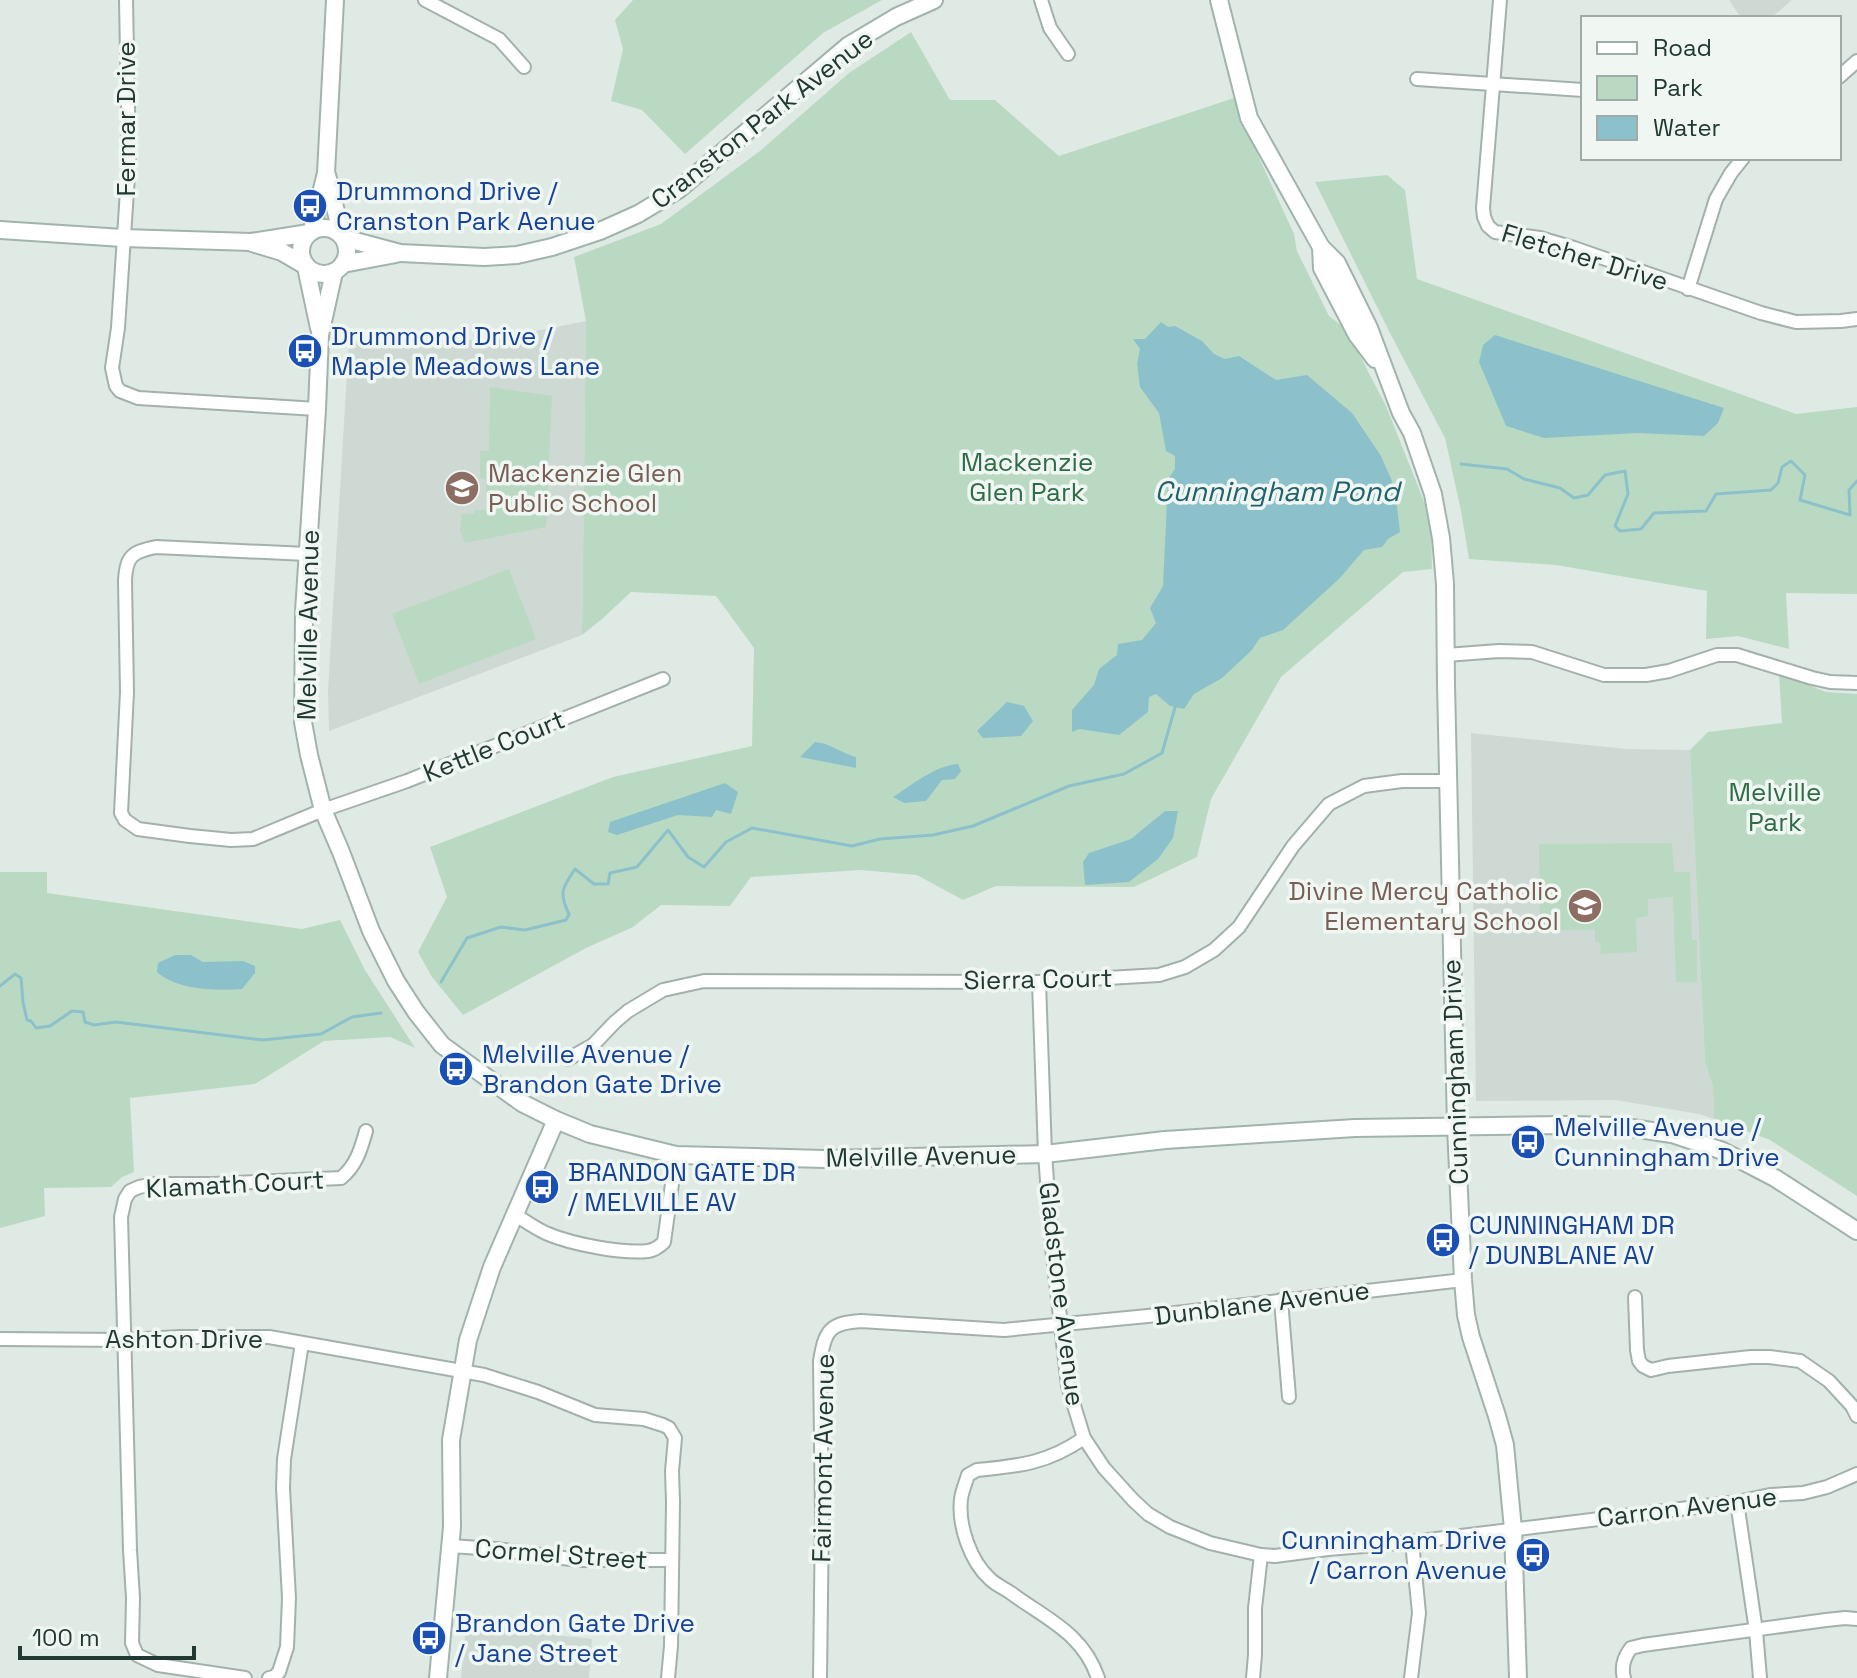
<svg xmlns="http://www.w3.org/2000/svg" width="1857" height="1678" font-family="'Space Grotesk',sans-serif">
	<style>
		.built { fill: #ced9d4 }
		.green { fill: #bad9c3 }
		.water { fill: #8cc1cb }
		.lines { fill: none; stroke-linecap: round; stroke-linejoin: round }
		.stream { stroke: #8cc1cb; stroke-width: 3 }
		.street-casing { stroke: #a3b1ac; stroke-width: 16 }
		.secondary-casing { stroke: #a0b4ad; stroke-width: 20 }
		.street { stroke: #fff; stroke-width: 12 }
		.secondary { stroke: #fff; stroke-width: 16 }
		.labels { text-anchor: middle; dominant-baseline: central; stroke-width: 7; stroke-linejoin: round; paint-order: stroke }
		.street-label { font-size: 26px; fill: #223933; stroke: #f0f7f3 }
		.transit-label { font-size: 26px; fill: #164399; stroke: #f0f7f3; text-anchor: start }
		.park-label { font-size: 26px; fill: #306c47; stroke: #f0f7f3 }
		.education-label { font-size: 26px; fill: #785e54; stroke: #f0f7f3; text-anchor: start }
		.water-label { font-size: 28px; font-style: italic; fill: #21626f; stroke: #f0f7f3 }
	</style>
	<rect width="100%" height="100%" fill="#e0eae5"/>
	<g class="built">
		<polygon points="1729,0 1792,0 1771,18 1741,18"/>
		<polygon points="586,321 582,635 329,731 328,690 349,340 491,340"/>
		<polygon points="1471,733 1627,749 1690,750 1705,1062 1713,1087 1714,1119 1699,1114 1615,1100 1476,1101"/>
		<polygon points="466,1625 592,1639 589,1678 461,1678"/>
	</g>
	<g class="green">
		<polygon points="633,0 882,0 823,33 685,154 642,110 611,101 623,49 615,20"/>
		<polygon points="911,32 950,100 995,100 1059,156 1234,98 1250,138 1294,234 1297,251 1329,316 1346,329 1386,406 1431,519 1432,569 1403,572 1281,677 1211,799 1197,857 1134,887 996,886 963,900 917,875 861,870 751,877 730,906 661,905 633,927 586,948 463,1015 432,977 418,952 447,897 430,847 613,777 752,746 754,648 716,596 631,592 602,619 582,635 586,321 574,257 661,224 760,151 849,73"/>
		<polygon points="1387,175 1405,190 1417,279 1796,414 1857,407 1857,594 1786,593 1789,649 1738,636 1706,639 1707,591 1556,565 1469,559 1461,511 1445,438 1390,333 1315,182"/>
		<polygon points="490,387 552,396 546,527 465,543 460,531 462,514 474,514 475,510 486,510 486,479 480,478 480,451 489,450"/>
		<polygon points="509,569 536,639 419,684 392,614"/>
		<polygon points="1779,673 1826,692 1857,694 1857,1196 1770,1140 1714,1119 1713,1087 1705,1062 1690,750 1708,732 1782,723"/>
		<polygon points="1672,843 1674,872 1690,872 1692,940 1697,940 1697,982 1676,982 1673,897 1648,899 1648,916 1636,918 1637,952 1600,954 1601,943 1595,942 1595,930 1540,930 1539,844"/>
		<polygon points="0,872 47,872 47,893 302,929 340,920 365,970 415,1048 390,1037 324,1041 255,1084 130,1098 134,1172 122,1177 111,1187 44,1188 45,1216 0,1228"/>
	</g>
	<g class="water">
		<polygon points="1161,322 1168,327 1175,326 1202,341 1214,354 1225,359 1239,356 1276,380 1307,375 1352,413 1381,456 1392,481 1396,498 1400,532 1388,539 1382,547 1364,550 1339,579 1283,630 1260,638 1251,651 1222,678 1194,694 1184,709 1170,706 1156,694 1149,697 1148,712 1119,735 1079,729 1072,732 1072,710 1094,685 1099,669 1117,655 1118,644 1142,640 1156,623 1150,608 1163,586 1168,479 1175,469 1175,456 1166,451 1159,413 1140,387 1137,364 1140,349 1133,339 1145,339"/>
		<polygon points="1495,335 1724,408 1718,423 1704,436 1638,433 1544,438 1506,426 1479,362 1483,345"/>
		<polygon points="1007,702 1024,706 1033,721 1021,736 983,738 977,731"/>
		<path d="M815,742C831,743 840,753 856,757V768L800,757Z"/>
		<path d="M958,764L961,771L955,779L942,780L926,801L904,803L893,797C912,785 934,766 958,764Z"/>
		<polygon points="725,783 738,792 731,814 716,810 712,817 678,815 617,835 608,832 610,822"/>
		<polygon points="1165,811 1178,811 1173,838 1158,859 1129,882 1085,885 1083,862 1089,853 1131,839"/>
		<path d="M175,955H191L203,962L243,961L255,966V973L242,989C217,991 176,990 157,972L158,963Z"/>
	</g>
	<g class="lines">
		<g class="stream">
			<polyline points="1461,464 1507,469 1524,479 1560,488 1574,498 1588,495 1605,475 1625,471 1628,494 1615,526 1620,531 1641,529 1654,513 1706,511 1716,494 1771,490 1778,483 1782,467 1791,461 1805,475 1800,500 1850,515 1849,490 1857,481"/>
			<path d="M441,982L467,938L501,927L525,930L566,920L569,914C558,892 563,887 575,869L594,884H608L610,873L637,867L668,830L688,857L704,867L726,842L752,828L852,846L880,839L933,835L973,826L1069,786L1124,774L1162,753L1176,704"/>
			<polyline points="0,986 15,974 21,978 23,1002 27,1020 31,1021 36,1028 50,1026 72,1011 83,1012 85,1022 94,1025 116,1022 263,1040 321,1034 352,1017 381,1013"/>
		</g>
		<g class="street-casing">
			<g id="street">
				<polyline points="126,0 129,160 118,328 112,368 116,386 120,391 138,398 317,409"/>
				<polyline points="425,0 499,39 524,67"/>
				<polyline points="1041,0 1050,28 1068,54"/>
				<polyline points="1500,0 1483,208 1484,217 1488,226 1495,232 1540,238 1574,248 1761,313 1796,322 1841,321 1857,319"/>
				<polyline points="1839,77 1857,61"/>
				<polyline points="1417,79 1583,90"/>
				<polyline points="1688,289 1716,199 1731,173 1743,158"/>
				<path d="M307,554L156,547C132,552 126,556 125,581L127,692L121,813L125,820L138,829L190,836L231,840L253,839L323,810L407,781L663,679"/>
				<polyline points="1446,655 1499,651 1532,652 1604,675 1646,675 1669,671 1717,655 1737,655 1812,678 1830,682 1857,683"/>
				<polyline points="1039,982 1045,1154 1052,1247 1068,1386 1084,1438 1104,1468 1133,1500 1148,1514 1170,1527 1210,1543 1261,1555 1275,1556 1328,1549 1412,1542 1737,1502 1770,1495 1803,1493 1827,1487 1857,1474"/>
				<polyline points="568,1059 593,1045 615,1022 628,1011 663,990 704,981 1039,982 1159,975 1185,967 1214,950 1239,927 1293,846 1329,804 1364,786 1402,781 1449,781"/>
				<path d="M515,1215C526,1221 536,1229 548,1234C572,1244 622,1254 648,1251C655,1250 659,1247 664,1242L676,1155"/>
				<polyline points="1635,1297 1637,1350 1639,1361 1643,1366 1651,1370 1668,1366 1751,1357 1769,1357 1800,1361 1829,1381 1852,1406 1857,1416"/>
				<polyline points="1281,1300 1289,1397"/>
				<polyline points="0,1339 125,1340 180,1337 269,1337 484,1375 538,1392 595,1415 644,1419 663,1425 669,1428 675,1438 672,1471 673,1502 671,1646 668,1678"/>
				<path d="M1084,1438C1048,1463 1020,1466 977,1470L968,1475C966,1482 962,1491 961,1499C958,1525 970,1561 990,1579C996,1585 1004,1588 1011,1593C1046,1619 1083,1633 1098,1678"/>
				<polyline points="1737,1502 1756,1631 1760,1678"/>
				<polyline points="450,1546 496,1549 578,1560 672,1560"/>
				<path d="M245,1678L158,1665L137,1655L132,1643L133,1598L130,1550L121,1217L125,1199L130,1191L139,1187L155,1184H213L341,1178C356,1166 361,1149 366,1131"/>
				<polyline points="269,1678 274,1677 279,1672 287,1647 289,1598 283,1488 284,1459 302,1343"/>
				<path d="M820,1678L822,1515L820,1361C825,1330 830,1323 861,1321L1004,1330L1158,1315L1463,1280"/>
				<polyline points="1253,1678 1255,1655 1255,1608 1261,1555"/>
				<polyline points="1411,1678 1419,1613 1412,1542"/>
				<path d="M1624,1678C1621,1667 1624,1657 1631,1648L1643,1645L1826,1620L1845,1618L1857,1619"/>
			</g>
		</g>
		<g class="secondary-casing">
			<g id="secondary">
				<polyline points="1219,0 1249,118 1321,247 1337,263 1369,328 1401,413 1412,433 1433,494 1441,538 1445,584 1446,684 1456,1126 1463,1280 1466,1315 1471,1337 1497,1416 1505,1445 1513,1529 1518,1678"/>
				<polyline points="327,175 342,236"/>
				<circle cx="324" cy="251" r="23"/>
				<polyline points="0,230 123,238 251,242 309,233"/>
				<polyline points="312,230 326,173 335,0"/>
				<polyline points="344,238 400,253 484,257 517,255 552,247 600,231 638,214 678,190 849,45 896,17 934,0"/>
				<polyline points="252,243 282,252 306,266"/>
				<polyline points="1321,247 1322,268 1357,335 1375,359"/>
				<polyline points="343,264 396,254"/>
				<polyline points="306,267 319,328"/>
				<polyline points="334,272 320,335 317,409 304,612 303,722 309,755 323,810 341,852 371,931 396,981 416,1012 442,1045 522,1103 556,1120 590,1134 676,1155 716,1156 824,1159 1045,1154 1165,1140 1355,1128 1566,1125 1618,1126 1672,1134 1723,1151 1775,1178 1857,1231"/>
				<polyline points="438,1678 452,1527 451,1440 468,1340 492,1267 556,1120"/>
			</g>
		</g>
		<use href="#street" class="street"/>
		<use href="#secondary" class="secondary"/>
	</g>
	<defs>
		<g id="bus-disc" transform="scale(1.8)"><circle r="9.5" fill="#1a4fb4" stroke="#f0f7f3"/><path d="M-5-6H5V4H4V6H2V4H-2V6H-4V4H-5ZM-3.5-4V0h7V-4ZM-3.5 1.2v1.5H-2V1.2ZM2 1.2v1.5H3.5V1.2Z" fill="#fff"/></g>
		<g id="school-disc" transform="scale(1.8)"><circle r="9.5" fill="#8d6e63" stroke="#f0f7f3"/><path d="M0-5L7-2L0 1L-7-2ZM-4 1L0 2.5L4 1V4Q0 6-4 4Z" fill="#fff"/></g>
	</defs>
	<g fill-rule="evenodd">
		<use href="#bus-disc" x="310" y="206"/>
		<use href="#bus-disc" x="305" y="351"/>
		<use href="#school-disc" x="462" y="488"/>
		<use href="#school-disc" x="1585" y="906"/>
		<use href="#bus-disc" x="456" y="1069"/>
		<use href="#bus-disc" x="1528" y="1142"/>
		<use href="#bus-disc" x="542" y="1187"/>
		<use href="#bus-disc" x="1443" y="1240"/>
		<use href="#bus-disc" x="1533" y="1555"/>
		<use href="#bus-disc" x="429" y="1638"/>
	</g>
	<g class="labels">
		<g class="street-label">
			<text transform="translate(126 119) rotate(-90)">Fermar Drive</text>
			<text transform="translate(762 119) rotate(-38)">Cranston Park Avenue</text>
			<text transform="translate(1585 257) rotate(17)">Fletcher Drive</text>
			<text transform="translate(308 625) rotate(-89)">Melville Avenue</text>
			<text transform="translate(494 746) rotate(-22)">Kettle Court</text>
			<text transform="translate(1038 979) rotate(-1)">Sierra Court</text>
			<text transform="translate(1455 1072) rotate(-92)">Cunningham Drive</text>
			<text transform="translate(921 1156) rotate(-1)">Melville Avenue</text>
			<text transform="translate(235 1184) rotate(-3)">Klamath Court</text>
			<text transform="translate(1062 1294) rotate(83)">Gladstone Avenue</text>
			<text transform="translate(1262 1303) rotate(-7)">Dunblane Avenue</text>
			<text x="184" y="1339">Ashton Drive</text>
			<text transform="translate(823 1458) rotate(-89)">Fairmont Avenue</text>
			<text transform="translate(1687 1507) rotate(-7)">Carron Avenue</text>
			<text transform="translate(561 1554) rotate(4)">Cormel Street</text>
		</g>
		<g class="transit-label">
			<text x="336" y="191">Drummond Drive /<tspan x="336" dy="30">Cranston Park Aenue</tspan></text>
			<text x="331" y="336">Drummond Drive /<tspan x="331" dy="30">Maple Meadows Lane</tspan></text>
			<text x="482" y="1054">Melville Avenue /<tspan x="482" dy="30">Brandon Gate Drive</tspan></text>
			<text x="1554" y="1127">Melville Avenue /<tspan x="1554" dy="30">Cunningham Drive</tspan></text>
			<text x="568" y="1172">BRANDON GATE DR<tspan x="568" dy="30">/ MELVILLE AV</tspan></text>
			<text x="1469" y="1225">CUNNINGHAM DR<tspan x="1469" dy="30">/ DUNBLANE AV</tspan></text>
			<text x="1507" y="1540" text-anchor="end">Cunningham Drive<tspan x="1507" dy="30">/ Carron Avenue</tspan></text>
			<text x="455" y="1623">Brandon Gate Drive<tspan x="455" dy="30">/ Jane Street</tspan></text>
		</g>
		<g class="park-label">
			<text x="1027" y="462">Mackenzie<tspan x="1027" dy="30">Glen Park</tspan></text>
			<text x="1775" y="792">Melville<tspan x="1775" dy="30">Park</tspan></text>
		</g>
		<g class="education-label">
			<text x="488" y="473">Mackenzie Glen<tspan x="488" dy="30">Public School</tspan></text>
			<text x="1559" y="891" text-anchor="end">Divine Mercy Catholic<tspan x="1559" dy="30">Elementary School</tspan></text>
		</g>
		<g class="water-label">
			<text x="1277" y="491">Cunningham Pond</text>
		</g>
	</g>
	<rect x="1581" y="16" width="260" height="144" fill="#f0f7f3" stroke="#9eaba6" stroke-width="2"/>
	<rect x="1597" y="42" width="40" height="12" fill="#ffffff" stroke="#9eaba6" stroke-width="2"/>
	<text x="1653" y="56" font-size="24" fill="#223933">Road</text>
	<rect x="1597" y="76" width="40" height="24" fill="#bad9c3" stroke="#9eaba6" stroke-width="2"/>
	<text x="1653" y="96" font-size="24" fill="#223933">Park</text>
	<rect x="1597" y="116" width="40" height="24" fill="#8cc1cb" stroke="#9eaba6" stroke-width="2"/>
	<text x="1653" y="136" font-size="24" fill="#223933">Water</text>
	<path d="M20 1646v12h174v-12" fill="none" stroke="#223933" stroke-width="4"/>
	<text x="32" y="1646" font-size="24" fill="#223933" stroke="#f0f7f3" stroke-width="6" paint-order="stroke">100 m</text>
</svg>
